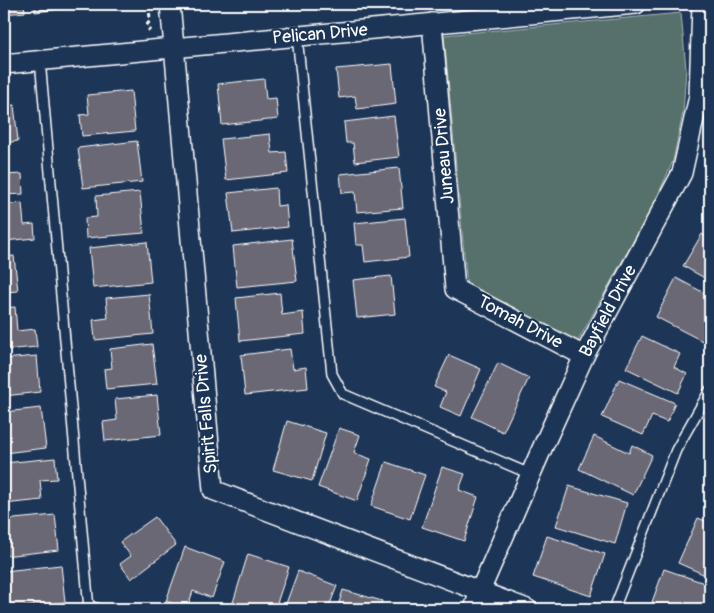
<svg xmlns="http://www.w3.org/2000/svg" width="714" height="613" font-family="Pangolin,sans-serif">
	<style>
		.green { fill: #57706c; stroke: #abb8b6 }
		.building { fill: #6a6874; stroke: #fff }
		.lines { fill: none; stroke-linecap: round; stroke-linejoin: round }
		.lane-casing { stroke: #fff; stroke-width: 12 }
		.street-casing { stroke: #fff; stroke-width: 22 }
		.path { stroke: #fff; stroke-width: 3; stroke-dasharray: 5 4; stroke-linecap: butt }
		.lane { stroke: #1d3557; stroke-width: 9 }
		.street { stroke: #1d3557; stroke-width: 19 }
		.labels { text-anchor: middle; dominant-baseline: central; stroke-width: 4.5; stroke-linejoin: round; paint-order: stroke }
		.street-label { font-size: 18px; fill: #fff; stroke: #1d3557 }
	</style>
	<rect width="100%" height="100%" fill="#1d3557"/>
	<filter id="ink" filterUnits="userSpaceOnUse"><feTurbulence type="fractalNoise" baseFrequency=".02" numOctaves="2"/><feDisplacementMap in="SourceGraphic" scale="10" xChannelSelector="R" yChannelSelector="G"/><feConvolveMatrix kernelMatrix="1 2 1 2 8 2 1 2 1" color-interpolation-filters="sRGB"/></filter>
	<g filter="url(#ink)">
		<polygon class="green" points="681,13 686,69 683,113 673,161 655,202 578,341 467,286 444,35"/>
		<g class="building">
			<polygon points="4,4 24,4 25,12 4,14"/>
			<polygon points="35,4 77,4 77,7 35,12"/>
			<polygon points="392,64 396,104 357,109 355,96 339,98 336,69"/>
			<polygon points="264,79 266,99 276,98 278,119 222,125 218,84"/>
			<polygon points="131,91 135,131 82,136 80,115 89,114 87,95"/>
			<polygon points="14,105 18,141 4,143 4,106"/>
			<polygon points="394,116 399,157 355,162 353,143 346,143 344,122"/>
			<polygon points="270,134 272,153 286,152 288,173 226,180 221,139"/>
			<polygon points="137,141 142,182 83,188 78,148"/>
			<polygon points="399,168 403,208 357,212 355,192 342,193 340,174"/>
			<polygon points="22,174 23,194 4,195 4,175"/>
			<polygon points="276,188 277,206 286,205 288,227 233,233 228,193"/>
			<polygon points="140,192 144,233 86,238 85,218 97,217 96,196"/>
			<polygon points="22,203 24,225 34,224 35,238 4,241 4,205"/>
			<polygon points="405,218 409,257 365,262 363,245 356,245 354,223"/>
			<polygon points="702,234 710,239 710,281 683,266"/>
			<polygon points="292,239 297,281 237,287 233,246"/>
			<polygon points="147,242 151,282 93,288 89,248"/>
			<polygon points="14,256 18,291 4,292 4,257"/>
			<polygon points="391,276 395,314 357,318 353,280"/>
			<polygon points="676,278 710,296 710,345 656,317"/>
			<polygon points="280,293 282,315 303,312 305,334 240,341 236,298"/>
			<polygon points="149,294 153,334 95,340 93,320 108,318 106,298"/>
			<polygon points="15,307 17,331 35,329 37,347 4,350 4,308"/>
			<polygon points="642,336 680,354 674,367 687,374 678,393 626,368"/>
			<polygon points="152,344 157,384 106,389 104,369 112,368 110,349"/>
			<polygon points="290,349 293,369 306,367 308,388 245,395 241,355"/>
			<polygon points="449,355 481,369 461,416 440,407 446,392 434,387"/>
			<polygon points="37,356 40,392 4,396 4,359"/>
			<polygon points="498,363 529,378 503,432 472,417"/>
			<polygon points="619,379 675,403 667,422 652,416 643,435 602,417"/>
			<polygon points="157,395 161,435 105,441 103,422 117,420 115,399"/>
			<polygon points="41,408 46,448 4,453 4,412"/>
			<polygon points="287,421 326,433 312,481 273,470"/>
			<polygon points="339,428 360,435 354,453 371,459 357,501 318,487"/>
			<polygon points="594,436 629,453 632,445 652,455 633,495 579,469"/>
			<polygon points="55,458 57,479 40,480 42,500 4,504 4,463"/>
			<polygon points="386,462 425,475 410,519 371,506"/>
			<polygon points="442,467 465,474 459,490 478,497 464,541 422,527"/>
			<polygon points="569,486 627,503 615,544 556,526"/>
			<polygon points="55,515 59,550 4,556 4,520"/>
			<polygon points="155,517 176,545 131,579 120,564 131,556 120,542"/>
			<polygon points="698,518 710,523 710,577 678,563"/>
			<polygon points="547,536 605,554 591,596 533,577"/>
			<polygon points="185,547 225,562 212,598 193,591 187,609 166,601"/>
			<polygon points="248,554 289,567 275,609 271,609 255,604 254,609 231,609"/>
			<polygon points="61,565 65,602 6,609 4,591 4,571"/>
			<polygon points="664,569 710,585 710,609 672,609 652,602"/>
			<polygon points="298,571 337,586 328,609 284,609"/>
			<polygon points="343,590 382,601 380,609 337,609"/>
		</g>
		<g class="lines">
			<g class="lane-casing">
				<g id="lane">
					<polyline points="297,36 332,374 343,394 530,474"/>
					<polyline points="40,60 89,609"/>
					<polyline points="89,606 99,609"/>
					<polyline points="614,609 676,450 710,390"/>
				</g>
			</g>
			<g class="street-casing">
				<g id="street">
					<polyline points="170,4 176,68 213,490 527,609"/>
					<polyline points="432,23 455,289 584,356"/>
					<polyline points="4,64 636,4"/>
					<polyline points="474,609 480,591 540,453 584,356 682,173 699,96 702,4"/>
				</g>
			</g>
			<polyline class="path" points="149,4 150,21 146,26 150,31"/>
			<use href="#lane" class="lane"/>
			<use href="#street" class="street"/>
		</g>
	</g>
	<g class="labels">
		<g class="street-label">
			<text transform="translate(320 34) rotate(-5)">Pelican Drive</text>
			<text transform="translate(444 156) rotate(-95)">Juneau Drive</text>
			<text transform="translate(608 311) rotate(-62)">Bayfield Drive</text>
			<text transform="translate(520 322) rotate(28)">Tomah Drive</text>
			<text transform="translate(206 414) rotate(-95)">Spirit Falls Drive</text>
		</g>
	</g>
	<rect width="714" height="613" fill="none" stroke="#1d3557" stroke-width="20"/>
	<rect x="10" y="10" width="694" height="593" fill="none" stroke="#fff" stroke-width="2" filter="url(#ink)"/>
</svg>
